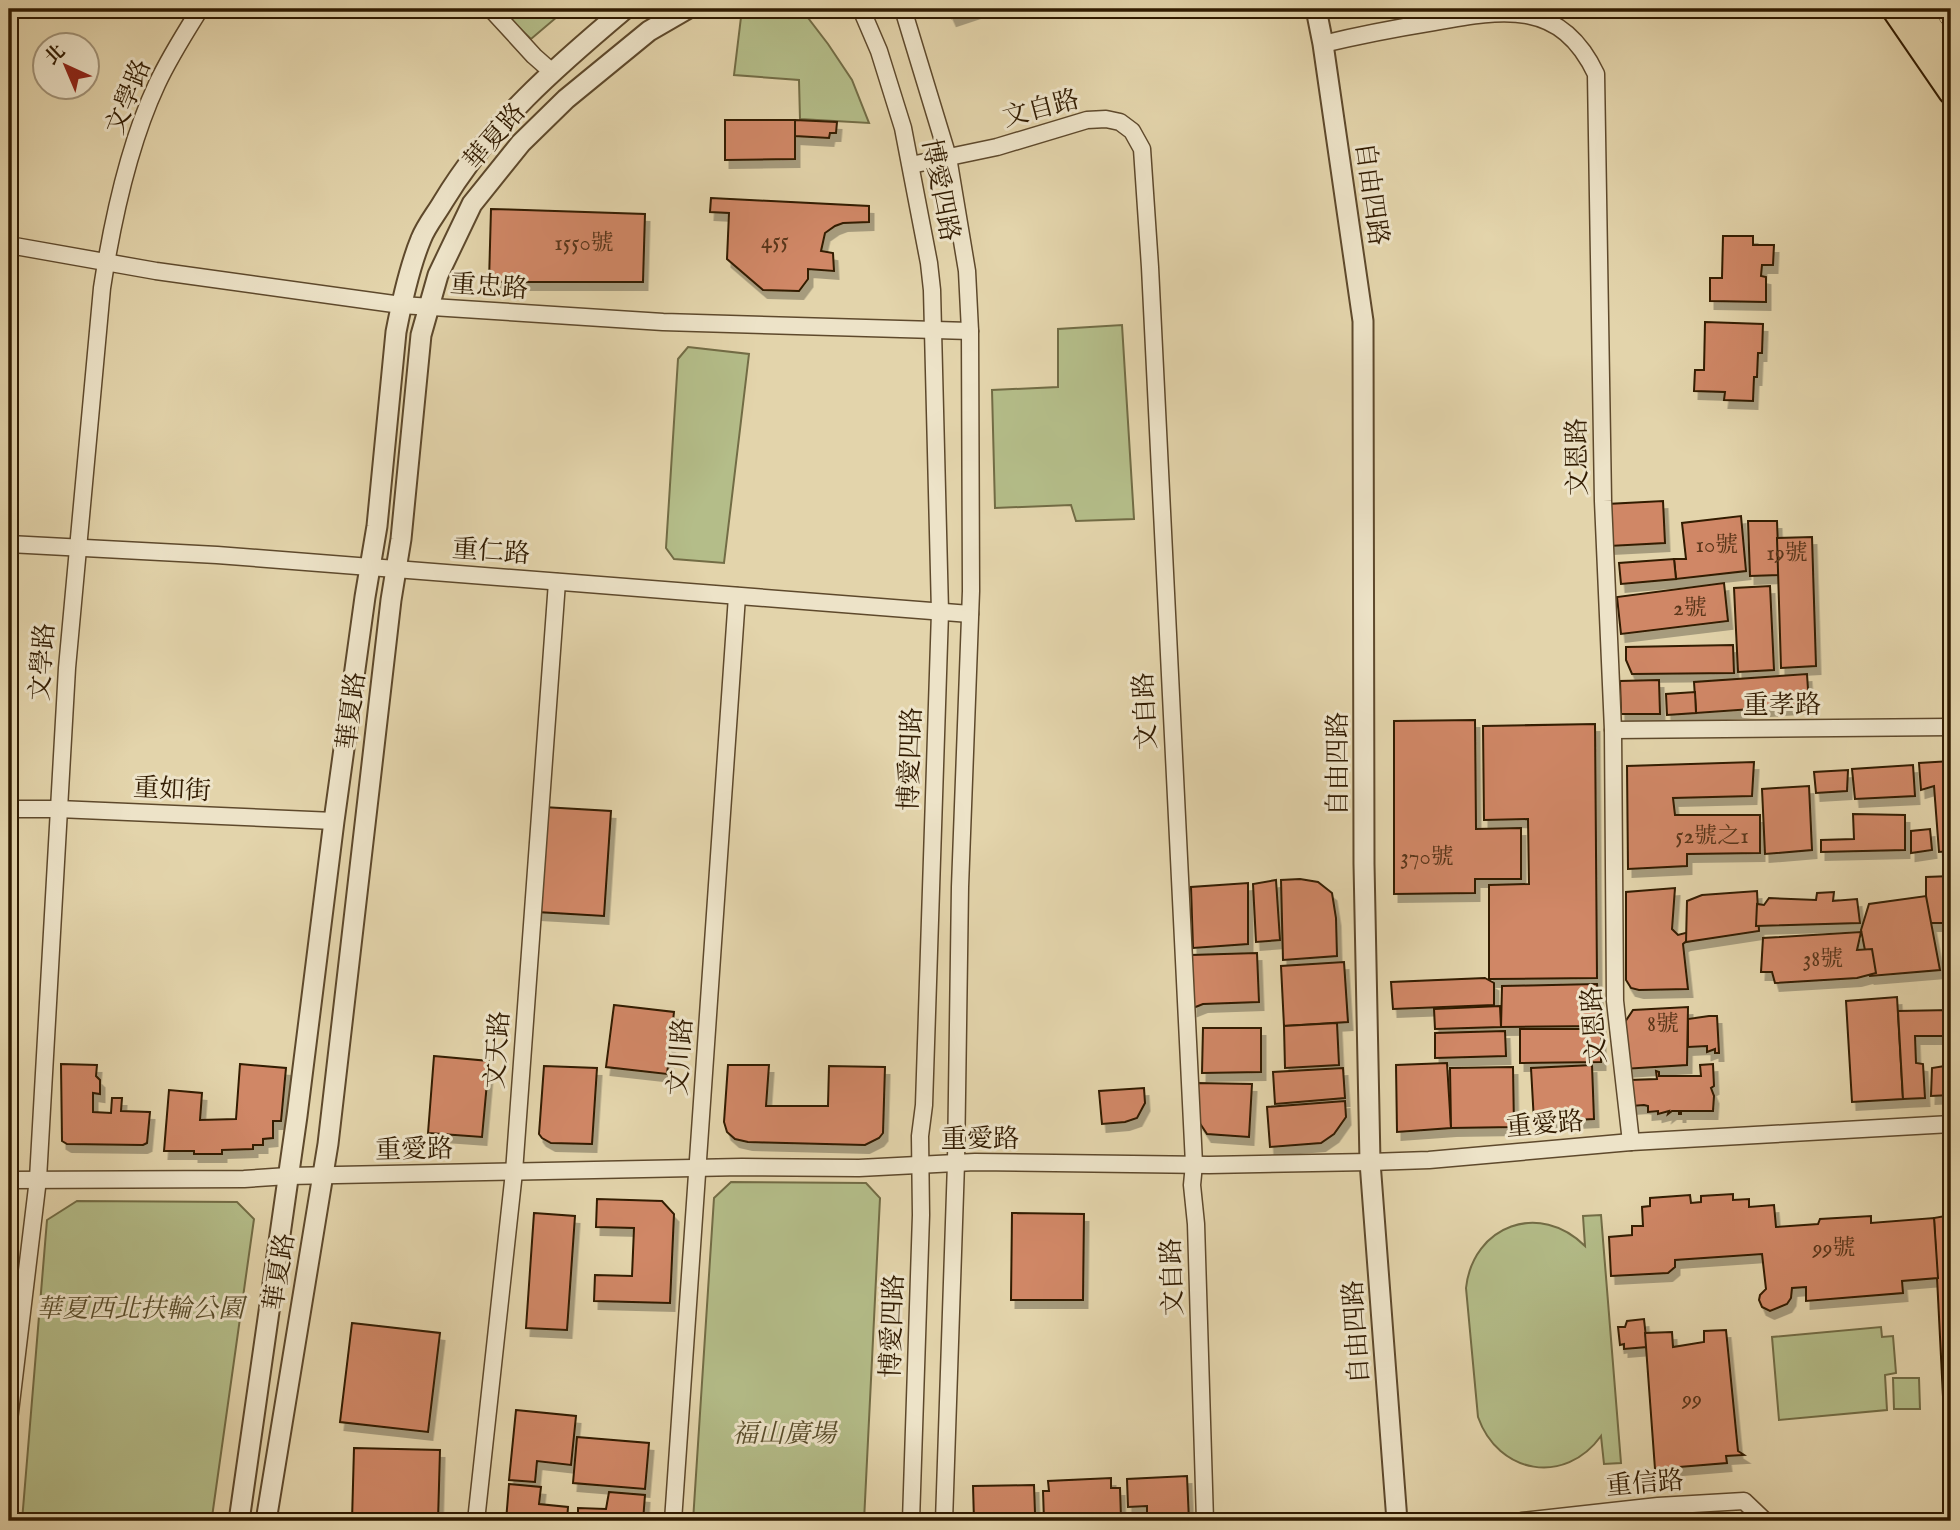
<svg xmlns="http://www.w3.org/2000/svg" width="1960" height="1530" font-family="'IM FELL English','Noto Serif TC',serif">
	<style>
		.green { fill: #b4bd89; stroke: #726c45; stroke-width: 2 }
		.building { fill: #d08766; stroke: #311b01; stroke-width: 2; filter: url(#shadow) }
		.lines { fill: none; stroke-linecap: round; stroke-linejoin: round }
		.minor-casing { stroke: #5e492c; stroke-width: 19 }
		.tertiary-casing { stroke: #5e492c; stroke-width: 23 }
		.primary-casing { stroke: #311b01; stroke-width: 28 }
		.minor { stroke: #ede3c8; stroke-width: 16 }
		.tertiary { stroke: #ede3c8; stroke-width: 19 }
		.primary { stroke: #e3d4ab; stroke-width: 24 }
		.labels { text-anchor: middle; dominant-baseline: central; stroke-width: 6; stroke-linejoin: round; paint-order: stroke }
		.number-label { font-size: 23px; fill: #59361a }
		.street-label { font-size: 26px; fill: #311b01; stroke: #ede3c8 }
		.park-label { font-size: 26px; font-style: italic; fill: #584c2a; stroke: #ede3c8 }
	</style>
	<defs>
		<filter id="shadow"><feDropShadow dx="4.5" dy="8" stdDeviation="0" flood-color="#0004"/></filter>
	</defs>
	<rect width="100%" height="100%" fill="#e3d4ab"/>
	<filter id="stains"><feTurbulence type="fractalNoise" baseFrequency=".00286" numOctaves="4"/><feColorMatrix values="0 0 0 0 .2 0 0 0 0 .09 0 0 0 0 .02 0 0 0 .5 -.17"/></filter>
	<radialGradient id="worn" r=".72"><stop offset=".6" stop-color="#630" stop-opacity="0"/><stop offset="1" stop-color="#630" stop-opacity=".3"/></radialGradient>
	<g class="green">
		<polygon points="499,9 562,9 564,11 531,39"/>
		<polygon points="742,9 797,9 805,14 828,44 852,80 869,123 800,119 799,80 734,75"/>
		<polygon points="1122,325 1134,519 1076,521 1071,505 995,508 992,390 1058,387 1058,329"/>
		<polygon points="688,347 749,354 724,563 674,559 666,548 678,359"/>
		<polygon points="731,1182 866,1183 880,1198 864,1521 693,1521 714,1198"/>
		<polygon points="77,1201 237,1202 254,1219 212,1517 209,1521 22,1521 47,1220"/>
		<path d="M1601,1215L1621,1463L1604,1464L1601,1436C1565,1486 1498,1474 1478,1417L1466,1288C1473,1225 1540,1201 1585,1246L1583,1216Z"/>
		<polygon points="1881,1327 1882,1337 1893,1336 1896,1373 1885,1375 1887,1410 1779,1420 1772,1337"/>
		<polygon points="1893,1378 1919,1378 1920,1409 1894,1409"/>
	</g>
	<g class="building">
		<polygon points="948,9 979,9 952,18"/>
		<polygon points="725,120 795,120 795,159 725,160"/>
		<polygon points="795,120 837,122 836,133 830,133 829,138 795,136"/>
		<polygon points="711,198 869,206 869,222 843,223 835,226 825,233 821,251 833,253 834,271 808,269 808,279 799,291 763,290 727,259 729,213 710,212"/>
		<polygon points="491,209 645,214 643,282 489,282"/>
		<polygon points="1723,236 1753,236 1753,245 1774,245 1773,265 1762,265 1761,276 1766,277 1766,302 1710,301 1710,278 1722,278"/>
		<polygon points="1705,322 1763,324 1762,353 1758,353 1757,377 1754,377 1753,401 1724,400 1725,392 1694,391 1695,370 1704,370"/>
		<polygon points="1663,501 1665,543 1609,546 1607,504"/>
		<polygon points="1741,516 1746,571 1676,579 1674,559 1686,559 1682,523"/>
		<polygon points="1748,521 1777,521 1779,575 1750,576"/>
		<polygon points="1812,537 1816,666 1781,668 1777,538"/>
		<polygon points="1674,559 1676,579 1621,584 1619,563"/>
		<polygon points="1724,583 1728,621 1621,634 1617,597"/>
		<polygon points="1770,586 1774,670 1738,672 1734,588"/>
		<polygon points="1733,645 1734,673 1632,674 1626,660 1626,647"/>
		<polygon points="1807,674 1809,705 1696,713 1694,682"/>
		<polygon points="1659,680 1660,714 1621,714 1620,681"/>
		<polygon points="1695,692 1696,713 1667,715 1666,694"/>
		<polygon points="1475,720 1476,829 1521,828 1521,879 1475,879 1475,893 1394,894 1394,721"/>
		<polygon points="1595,724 1597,978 1489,979 1489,885 1529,884 1528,819 1484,820 1483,726"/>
		<polygon points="1951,761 1951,851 1939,852 1934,786 1921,790 1919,763"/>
		<polygon points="1754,762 1752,796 1673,798 1675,815 1760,815 1760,853 1687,854 1687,866 1628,869 1627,766"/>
		<polygon points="1913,765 1915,796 1855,799 1852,769"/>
		<polygon points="1848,770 1847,791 1816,793 1814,772"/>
		<polygon points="1809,786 1812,850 1765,854 1762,789"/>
		<polygon points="543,807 611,811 604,916 537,912"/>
		<polygon points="1853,814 1905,815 1905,850 1821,852 1821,840 1854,839"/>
		<polygon points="1930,829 1932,850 1911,853 1911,831"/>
		<polygon points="1951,876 1951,923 1926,923 1926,877"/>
		<polygon points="1300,879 1318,882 1332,893 1336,918 1337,956 1283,960 1281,880"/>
		<polygon points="1276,880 1280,940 1256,942 1253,884"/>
		<polygon points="1248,883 1248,944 1193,948 1191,887"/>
		<polygon points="1675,888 1672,929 1678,935 1689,932 1689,939 1683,944 1688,989 1639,990 1631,988 1626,980 1626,892"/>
		<polygon points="1757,891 1759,931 1686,942 1687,901 1702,895"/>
		<polygon points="1834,892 1833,901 1857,899 1860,923 1756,926 1757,904 1764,905 1769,898 1816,900 1817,893"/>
		<polygon points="1926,896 1940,970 1870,976 1861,930 1869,904"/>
		<polygon points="1861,932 1857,950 1872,949 1876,973 1857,978 1775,983 1772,972 1761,972 1763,938"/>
		<polygon points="1951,942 1951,978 1950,978 1944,945"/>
		<polygon points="1257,953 1259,1002 1203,1004 1193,1008 1191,955"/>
		<polygon points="1344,962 1348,1022 1284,1026 1281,966"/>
		<polygon points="1485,978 1494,983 1494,1005 1393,1009 1391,982"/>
		<polygon points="1597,984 1601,1026 1501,1027 1502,986"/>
		<polygon points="1897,997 1903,1099 1852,1102 1846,1001"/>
		<polygon points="614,1005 674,1012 667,1074 606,1067"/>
		<polygon points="1500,1006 1501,1027 1435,1029 1434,1009"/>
		<polygon points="1688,1007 1687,1065 1623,1069 1625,1022 1633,1010"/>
		<polygon points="1951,1010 1951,1036 1915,1036 1916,1063 1923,1064 1925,1098 1903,1099 1898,1011"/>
		<polygon points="1709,1016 1717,1016 1719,1053 1715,1053 1715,1049 1707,1052 1707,1046 1688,1047 1688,1019"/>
		<polygon points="1337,1023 1339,1065 1285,1068 1284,1026"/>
		<polygon points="1203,1028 1261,1028 1261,1072 1202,1073"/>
		<polygon points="1520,1029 1601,1029 1601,1062 1520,1063"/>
		<polygon points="1505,1031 1506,1056 1435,1058 1435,1033"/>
		<polygon points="434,1056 489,1061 482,1137 428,1133"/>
		<polygon points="1447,1063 1451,1128 1397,1132 1396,1065"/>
		<polygon points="61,1064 97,1065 96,1076 100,1080 100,1094 93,1093 93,1112 111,1113 112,1098 122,1098 121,1111 150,1112 147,1143 143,1145 67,1144 62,1141"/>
		<polygon points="240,1064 286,1068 281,1121 273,1121 273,1138 263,1139 263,1145 253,1145 253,1149 222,1150 222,1154 194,1154 194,1151 164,1151 169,1090 202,1093 200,1120 236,1119"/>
		<polygon points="1713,1064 1714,1086 1711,1088 1714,1096 1713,1111 1681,1111 1681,1114 1679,1114 1679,1111 1672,1111 1668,1114 1669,1111 1658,1114 1658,1111 1648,1112 1648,1106 1644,1105 1631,1106 1630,1080 1657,1079 1656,1071 1659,1072 1659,1076 1701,1076 1700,1065"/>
		<polygon points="728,1065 769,1065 766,1106 828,1106 829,1066 885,1067 883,1133 879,1138 865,1145 748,1142 735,1139 727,1132 724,1122"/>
		<polygon points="1592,1065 1594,1119 1534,1122 1531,1068"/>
		<polygon points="1951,1065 1951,1095 1931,1096 1932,1068"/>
		<polygon points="544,1066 597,1068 592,1144 551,1143 542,1138 539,1134"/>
		<polygon points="1513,1067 1514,1127 1451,1128 1450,1068"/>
		<polygon points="1343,1068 1345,1098 1275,1104 1273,1072"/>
		<polygon points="1196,1083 1252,1084 1249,1137 1207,1134 1199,1122"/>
		<polygon points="1144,1088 1145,1103 1137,1118 1125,1122 1102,1124 1099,1091"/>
		<polygon points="1345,1101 1346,1117 1334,1134 1321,1143 1270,1147 1267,1107"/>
		<polygon points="1950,1193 1951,1193 1951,1415 1944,1416 1934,1218 1951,1215"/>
		<polygon points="1733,1194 1733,1200 1749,1199 1749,1207 1774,1205 1776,1227 1818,1224 1820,1219 1871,1216 1871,1223 1934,1218 1938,1278 1902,1281 1903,1293 1806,1301 1806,1287 1792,1288 1791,1298 1787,1304 1770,1311 1762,1307 1759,1300 1760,1295 1766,1289 1762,1254 1675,1260 1675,1267 1668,1273 1611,1276 1609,1237 1632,1235 1632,1226 1643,1226 1642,1207 1650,1206 1650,1198 1690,1195 1691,1203 1701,1202 1701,1196"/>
		<polygon points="597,1199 662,1201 674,1214 670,1303 594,1301 595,1275 632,1276 634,1228 596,1227"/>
		<polygon points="9,1208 13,1209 9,1326"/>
		<polygon points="534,1213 575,1216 567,1330 526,1328"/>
		<polygon points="1012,1213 1084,1214 1083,1300 1011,1300"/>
		<polygon points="1644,1319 1647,1347 1624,1349 1624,1344 1620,1345 1618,1327 1625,1327 1627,1321"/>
		<polygon points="352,1323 440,1333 428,1432 340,1422"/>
		<polygon points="1726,1330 1738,1451 1744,1455 1726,1456 1727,1463 1655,1469 1645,1333 1672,1332 1673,1347 1704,1342 1704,1331"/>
		<polygon points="516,1410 576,1416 571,1465 537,1461 535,1482 509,1480"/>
		<polygon points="577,1437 649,1443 645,1489 573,1483"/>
		<polygon points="354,1448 440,1450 438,1521 352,1521"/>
		<polygon points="1187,1476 1189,1521 1147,1521 1147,1506 1128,1507 1127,1479"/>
		<polygon points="1111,1478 1111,1488 1120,1488 1121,1518 1112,1519 1112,1521 1044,1521 1043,1491 1049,1491 1048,1481"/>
		<polygon points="509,1484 541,1487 539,1504 568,1507 567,1521 506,1521"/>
		<polygon points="1034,1485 1035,1513 1013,1513 1013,1521 974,1521 973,1486"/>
		<polygon points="609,1492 645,1495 643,1521 578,1521 578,1508 606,1509"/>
	</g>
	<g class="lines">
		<g class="minor-casing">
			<g id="minor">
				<polyline points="491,9 534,56 551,71"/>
				<polyline points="861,9 879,51 903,128 929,263 932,290 940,612 924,1105 920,1136 921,1215 911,1521"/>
				<polyline points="903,9 948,157 967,271 970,331 971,591 960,887 956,1163 944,1521"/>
				<path d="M1323,44C1360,35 1397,28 1434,22C1505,9 1561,0 1596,74L1603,501L1613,730L1615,1001L1631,1142"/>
				<polyline points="911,165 997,147 1087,120 1106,119 1120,122 1132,131 1142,149 1150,267 1194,1164 1192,1185 1196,1224 1205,1521"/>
				<polyline points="9,245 156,271 401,305 663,322 970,331"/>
				<polyline points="9,544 217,555 970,614"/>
				<polyline points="1613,730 1951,727"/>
				<polyline points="9,809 58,809 334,821"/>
				<polyline points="9,1180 244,1179 288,1176 742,1167 859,1168 975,1162 1209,1165 1370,1162 1429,1160 1631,1142 1951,1124"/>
				<path d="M9,1420L38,1179L67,668L102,288C112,223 129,144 157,84C169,58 185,33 200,9"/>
				<polyline points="476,1521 514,1172 557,582"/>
				<polyline points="673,1521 737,596"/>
				<polyline points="1522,1521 1658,1506 1744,1501 1765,1521"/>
			</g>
		</g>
		<g class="tertiary-casing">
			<g id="tertiary">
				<polyline points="1316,9 1323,44 1363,321 1364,864 1370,1162 1397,1521"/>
				<path d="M239,1521L297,1116L334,821L365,597L377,526L396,332C402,301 409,268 421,239C426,226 436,214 443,202C490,124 556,67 625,9"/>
				<polyline points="266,1521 328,1144 391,600 401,539 421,335 438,275 472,204 521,143 566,99 649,31 687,9"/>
			</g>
		</g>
		<g class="primary-casing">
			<g id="primary">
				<polyline points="1894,9 1951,92"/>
				<polyline points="1917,9 1951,57"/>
				<polyline points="1947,9 1951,15"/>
			</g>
		</g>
		<use href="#minor" class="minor"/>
		<use href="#tertiary" class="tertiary"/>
		<use href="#primary" class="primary"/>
	</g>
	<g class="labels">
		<g class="number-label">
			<text x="775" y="241">455</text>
			<text x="584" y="243">1550號</text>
			<text x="1717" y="545">10號</text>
			<text x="1787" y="553">19號</text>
			<text x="1690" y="608">2號</text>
			<text x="1712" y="836">52號之1</text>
			<text x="1427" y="857">370號</text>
			<text x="1823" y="959">38號</text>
			<text x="1663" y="1024">8號</text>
			<text x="1834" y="1248">99號</text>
			<text x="1692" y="1399">99</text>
		</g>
		<g class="street-label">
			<text transform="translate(129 97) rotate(-68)">文學路</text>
			<text transform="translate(1041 109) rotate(-15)">文自路</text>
			<text transform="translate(495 137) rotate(-49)">華夏路</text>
			<text transform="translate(940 190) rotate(79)">博愛四路</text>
			<text transform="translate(1371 194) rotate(82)">自由四路</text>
			<text transform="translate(489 287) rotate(4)">重忠路</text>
			<text transform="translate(1578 457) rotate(-91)">文恩路</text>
			<text transform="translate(491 552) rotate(4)">重仁路</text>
			<text transform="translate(43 662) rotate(-86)">文學路</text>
			<text x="1782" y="705">重孝路</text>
			<text transform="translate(352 711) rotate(-83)">華夏路</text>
			<text transform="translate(1146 711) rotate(-93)">文自路</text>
			<text transform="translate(911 759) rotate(-88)">博愛四路</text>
			<text transform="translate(1338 764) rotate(-90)">自由四路</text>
			<text transform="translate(172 790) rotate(3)">重如街</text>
			<text transform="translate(1595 1025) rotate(-94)">文恩路</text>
			<text transform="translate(498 1050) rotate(-86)">文天路</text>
			<text transform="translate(681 1057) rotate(-86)">文川路</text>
			<text transform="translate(1545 1125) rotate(-5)">重愛路</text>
			<text x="980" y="1139">重愛路</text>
			<text transform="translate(414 1150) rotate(-1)">重愛路</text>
			<text transform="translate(280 1272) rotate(-81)">華夏路</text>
			<text transform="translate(1173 1277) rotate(-92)">文自路</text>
			<text transform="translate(893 1326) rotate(-88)">博愛四路</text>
			<text transform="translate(1357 1332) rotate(-94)">自由四路</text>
			<text transform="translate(1645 1484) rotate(-5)">重信路</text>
		</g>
		<g class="park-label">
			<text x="140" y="1309">華夏西北扶輪公園</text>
			<text x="784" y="1434">福山廣場</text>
		</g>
	</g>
	<rect width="1960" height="1530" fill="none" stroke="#e3d4ab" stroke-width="35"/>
	<rect x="10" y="10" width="1939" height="1509" fill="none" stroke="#311b01" stroke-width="3.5"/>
	<rect x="18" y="18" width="1925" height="1495" fill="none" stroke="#311b01" stroke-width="2"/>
	<g transform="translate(66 66) rotate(316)"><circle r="33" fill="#ede3c8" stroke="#a29378" stroke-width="2"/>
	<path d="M0-5L12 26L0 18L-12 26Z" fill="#8f2418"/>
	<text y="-10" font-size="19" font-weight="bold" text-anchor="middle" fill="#311b01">北</text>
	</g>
	<rect width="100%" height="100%" filter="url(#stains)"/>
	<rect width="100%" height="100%" fill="url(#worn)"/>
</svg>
